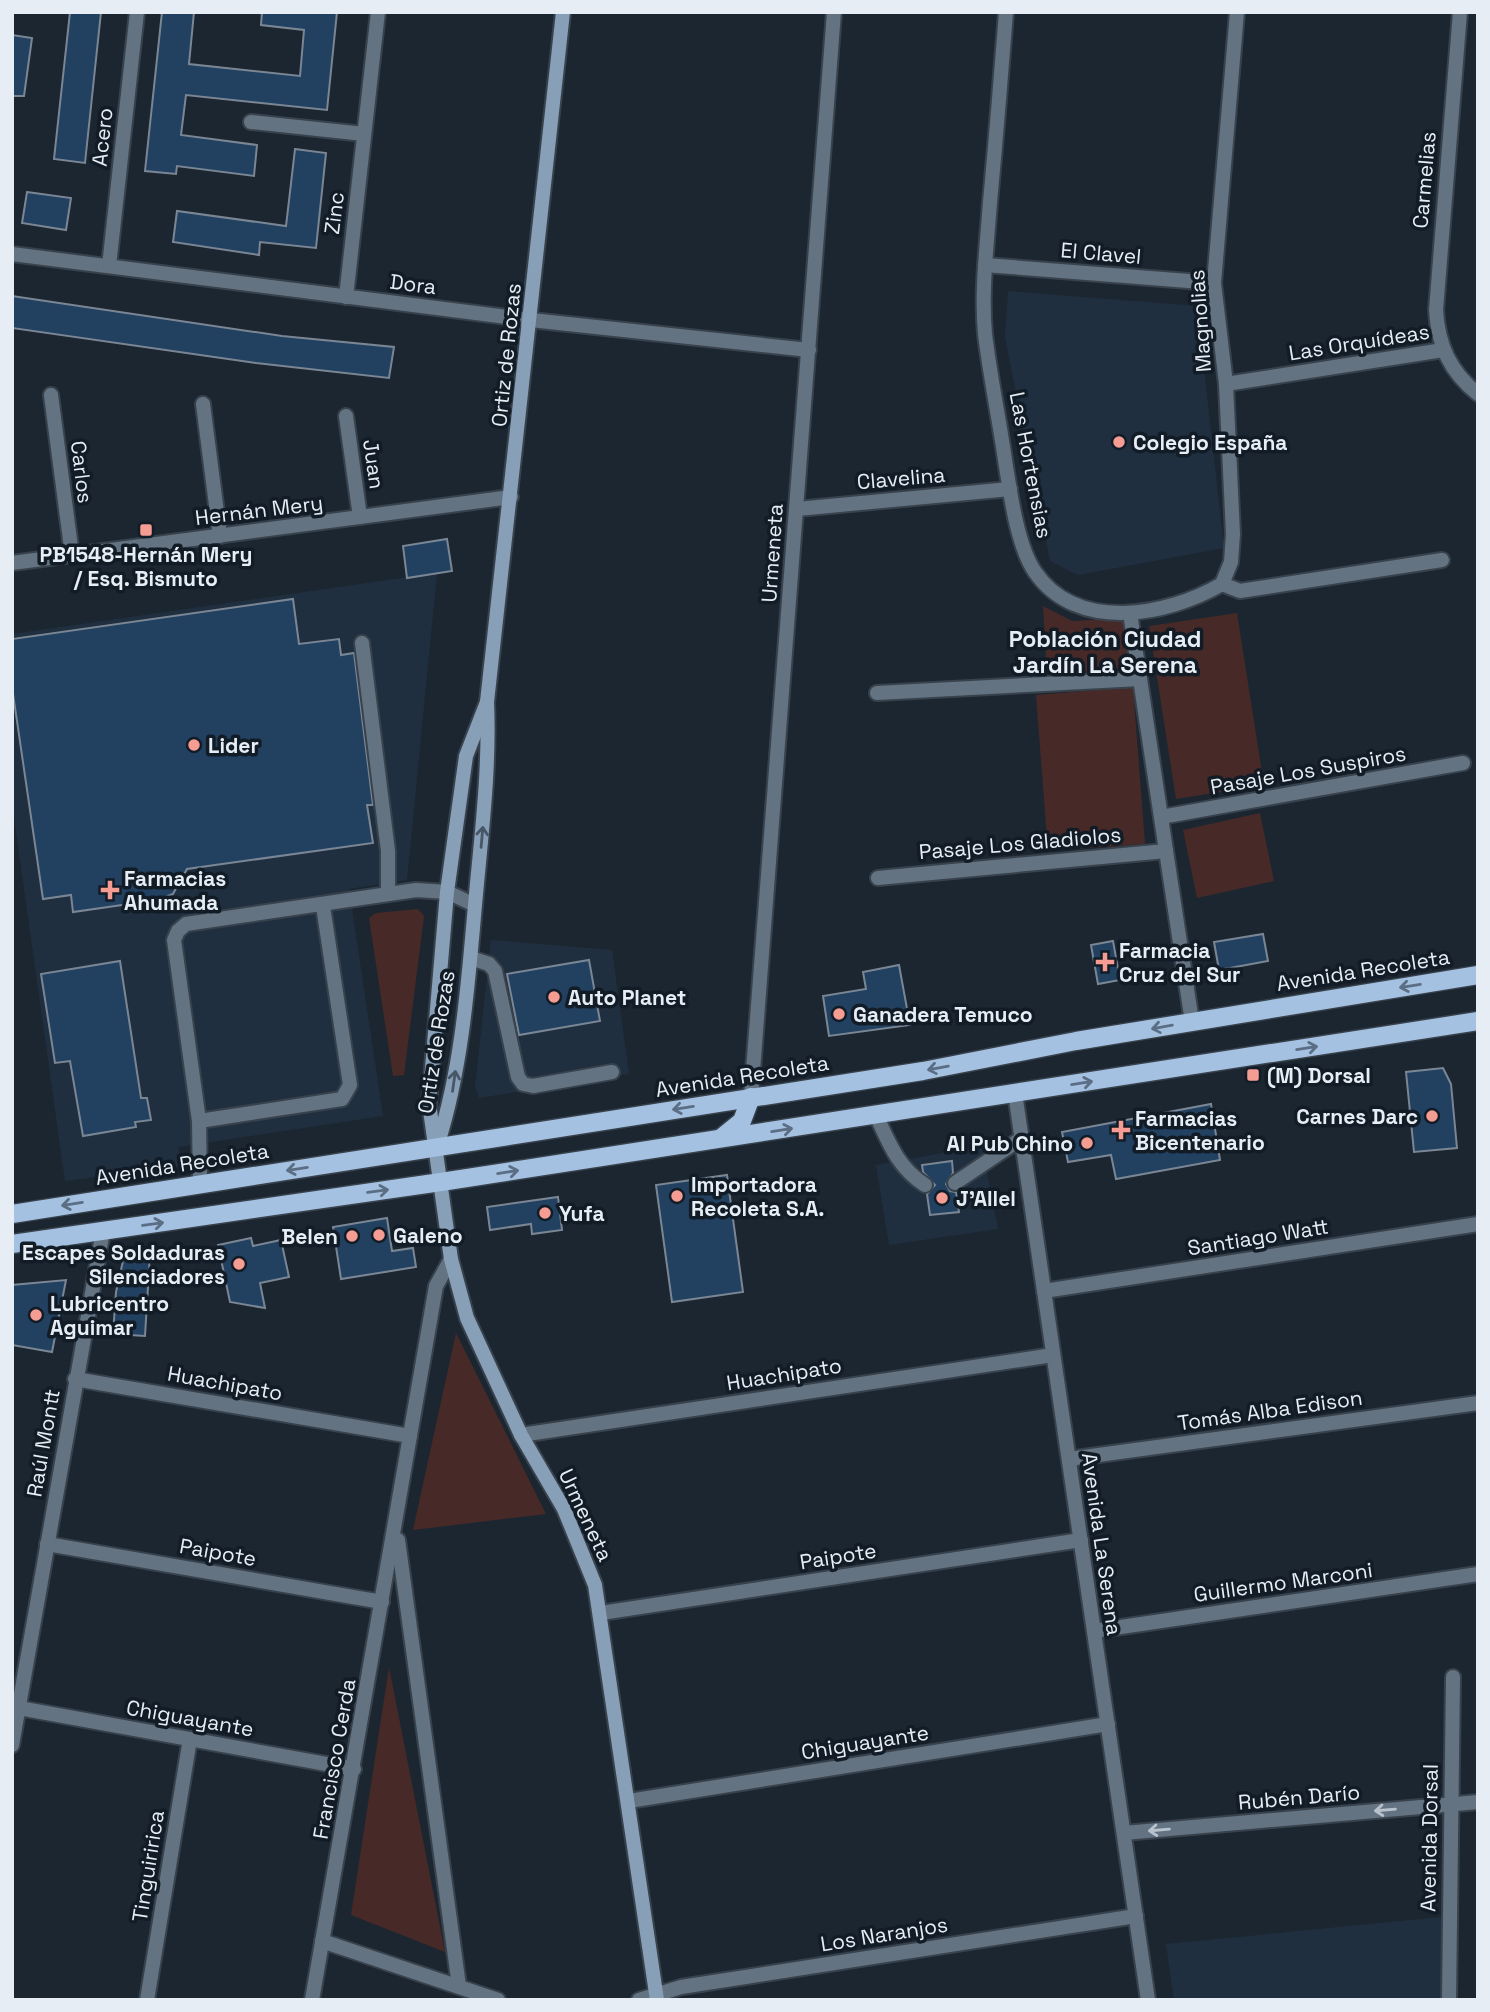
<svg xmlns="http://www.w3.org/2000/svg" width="1490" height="2012" font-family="'Space Grotesk',sans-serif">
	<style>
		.built { fill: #202f3f }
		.green { fill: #472a27 }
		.building { fill: #224161; stroke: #7a8694; stroke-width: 2 }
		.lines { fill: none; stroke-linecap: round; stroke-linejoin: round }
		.lane-casing { stroke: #38424c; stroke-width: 18 }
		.street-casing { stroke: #38424c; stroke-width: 18 }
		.secondary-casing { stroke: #38424c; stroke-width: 18 }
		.primary-casing { stroke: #38424c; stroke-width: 21 }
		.lane { stroke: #647382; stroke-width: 14 }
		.street { stroke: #647382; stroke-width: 14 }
		.secondary { stroke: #889fb8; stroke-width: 14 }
		.primary { stroke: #a4c1e2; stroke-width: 18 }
		.oneway { stroke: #475768 }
		.oneway2 { stroke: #5b6e84 }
		.oneway3 { stroke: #b8c2cc }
		.poi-dot { fill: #f59c93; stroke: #121c27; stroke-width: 2.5 }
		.labels { text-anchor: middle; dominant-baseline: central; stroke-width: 7; stroke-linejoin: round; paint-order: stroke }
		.street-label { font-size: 21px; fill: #e6edf4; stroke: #121c27 }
		.poi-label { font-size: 21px; font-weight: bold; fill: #e6edf4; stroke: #121c27; text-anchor: start }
		.neighbourhood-label { font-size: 23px; font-weight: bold; fill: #e6edf4; stroke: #121c27 }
	</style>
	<rect width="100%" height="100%" fill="#1c2631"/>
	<g class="built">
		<polygon points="1008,291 1197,306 1224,548 1078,575 1050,561 1005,337"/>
		<polygon points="437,573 407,880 349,889 383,1116 178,1147 181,1166 65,1181 12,803 12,634"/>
		<polygon points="491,940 612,950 629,1074 479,1098 475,1087"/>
		<polygon points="982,1146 998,1229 889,1245 876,1165"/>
		<polygon points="1442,1917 1443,2000 1174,2000 1166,1944"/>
	</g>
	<g class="green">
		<polygon points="1043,606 1072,621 1127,618 1129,669 1047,674"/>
		<polygon points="1237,613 1264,785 1176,799 1149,626"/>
		<polygon points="1133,687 1145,844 1048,851 1036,695"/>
		<polygon points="1260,813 1274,881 1197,898 1183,830"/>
		<polygon points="418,909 424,916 404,1075 393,1076 369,918 376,913"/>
		<polygon points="456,1333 546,1514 413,1530"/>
		<polygon points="389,1667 445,1952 351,1915"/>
	</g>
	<g class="building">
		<polygon points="70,12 101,12 85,163 54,159"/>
		<polygon points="162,12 194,12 189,64 300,76 304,30 261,25 262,12 337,12 327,110 186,95 181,135 257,145 254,176 177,166 176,174 145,171"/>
		<polygon points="12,35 32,38 24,96 12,96"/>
		<polygon points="295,149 326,153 316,248 260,242 259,255 173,242 177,211 286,226"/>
		<polygon points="27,192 71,198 66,230 22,223"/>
		<polygon points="12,296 282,336 394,347 389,378 256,363 12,328"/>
		<polygon points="447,539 452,571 407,578 403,546"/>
		<polygon points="293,599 299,644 339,639 341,655 354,653 373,805 367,805 373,843 187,869 173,894 157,900 73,912 71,895 43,899 12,687 12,639"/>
		<polygon points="1263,934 1268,961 1219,970 1214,942"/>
		<polygon points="1113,941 1120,980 1098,984 1091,945"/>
		<polygon points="589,960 600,1021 519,1035 507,974"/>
		<polygon points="120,961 141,1098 147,1098 151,1120 135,1122 136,1127 83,1136 70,1061 55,1063 41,974"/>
		<polygon points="899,965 910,1025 829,1036 823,996 866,989 863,972"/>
		<polygon points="1443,1068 1451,1084 1457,1148 1414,1152 1406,1072"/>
		<polygon points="1211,1104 1220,1160 1116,1179 1111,1155 1068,1162 1062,1132"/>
		<polygon points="952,1161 953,1173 946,1184 950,1191 956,1192 959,1212 930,1215 927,1194 935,1185 923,1172 922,1165"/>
		<polygon points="727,1175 743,1292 672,1302 656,1185"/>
		<polygon points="558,1197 562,1230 532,1234 531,1224 490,1230 487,1207"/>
		<polygon points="387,1218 392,1251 413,1248 416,1267 341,1279 333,1227"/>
		<polygon points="251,1238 253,1246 281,1240 289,1277 260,1283 265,1308 230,1302 218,1245"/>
		<polygon points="125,1252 150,1254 145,1336 113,1334 116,1292"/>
		<polygon points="66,1280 52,1352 12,1345 12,1285"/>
	</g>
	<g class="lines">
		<g class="lane-casing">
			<g id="lane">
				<polyline points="362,643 388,851 388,894"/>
				<polyline points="471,958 489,964 495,971 518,1077 523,1084 533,1086 612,1072"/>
				<path d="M876,1115C889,1143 898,1168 925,1185"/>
				<polyline points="199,1121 342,1099 350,1085 323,906"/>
				<polyline points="955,1183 1022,1138"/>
				<polyline points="200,1184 199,1121 174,940 178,931 186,924 416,890 447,892 475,905"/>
			</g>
		</g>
		<g class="street-casing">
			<g id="street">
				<path d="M1006,12C1001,76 996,139 990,202C987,245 981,291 985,334C990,376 999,418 1005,460C1010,491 1017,546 1035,572C1077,633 1167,616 1222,584"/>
				<path d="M1460,12L1436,310C1438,345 1450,372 1478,394"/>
				<polyline points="251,122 364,134"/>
				<polyline points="12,254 531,320 809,350"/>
				<polyline points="985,265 1214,283"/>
				<polyline points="109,266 137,12"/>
				<polyline points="346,297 378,12"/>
				<polyline points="1226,384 1443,350"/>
				<polyline points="51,395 72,555"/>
				<polyline points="203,404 220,536"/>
				<polyline points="346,416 360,517"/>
				<polyline points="797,509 1010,489"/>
				<polyline points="12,563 511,497"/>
				<polyline points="1222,584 1231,562 1233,534 1226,384 1214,283 1237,12"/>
				<polyline points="1222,584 1240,591 1442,560"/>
				<polyline points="1130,613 1192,1022"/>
				<polyline points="877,693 1140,679"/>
				<polyline points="1161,817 1463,763"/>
				<polyline points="878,878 1166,851"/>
				<polyline points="1015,1093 1148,2000"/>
				<polyline points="751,1097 834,12"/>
				<polyline points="1044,1291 1478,1224"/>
				<polyline points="75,1379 410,1436"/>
				<polyline points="521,1435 1053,1355"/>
				<polyline points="1069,1459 1478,1403"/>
				<polyline points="398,1540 459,1986"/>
				<polyline points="47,1544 382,1602"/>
				<polyline points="601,1613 1081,1540"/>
				<polyline points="1094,1631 1478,1574"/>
				<polyline points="19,1708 354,1769"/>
				<polyline points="12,1745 103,1231"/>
				<polyline points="629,1801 1108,1724"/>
				<polyline points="1124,1833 1478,1802"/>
				<polyline points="322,1941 498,2000"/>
				<polyline points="147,2000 190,1739"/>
				<polyline points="312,2000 436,1286 451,1259"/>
				<polyline points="639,2000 681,1987 1136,1916"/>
				<polyline points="1449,2000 1453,1677"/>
			</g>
		</g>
		<g class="secondary-casing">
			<g id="secondary">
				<polyline points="487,702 466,756 447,892 429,1103 451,1259 467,1318 521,1435 564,1509 595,1585 657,2000"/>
				<path d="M438,1143C462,1067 468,984 475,905C481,837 490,770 487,702L563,12"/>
			</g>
		</g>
		<g class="primary-casing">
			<g id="primary">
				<polyline points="721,1138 742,1121 751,1097"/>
				<polyline points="12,1214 923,1071 1076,1041 1478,975"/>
				<polyline points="12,1244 441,1182 1478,1021"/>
			</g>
		</g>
		<use href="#lane" class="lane"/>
		<use href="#street" class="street"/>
		<use href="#secondary" class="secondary"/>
		<use href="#primary" class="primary"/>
	</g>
	<defs><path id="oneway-shaft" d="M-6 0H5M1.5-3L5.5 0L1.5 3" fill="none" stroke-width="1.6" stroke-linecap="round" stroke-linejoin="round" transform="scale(1.75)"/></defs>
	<g class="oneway">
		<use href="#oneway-shaft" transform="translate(482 837) rotate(-85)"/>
		<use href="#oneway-shaft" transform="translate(454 1081) rotate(-82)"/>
	</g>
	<g class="oneway2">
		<use href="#oneway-shaft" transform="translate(1410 986) rotate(171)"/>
		<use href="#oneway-shaft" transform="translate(1162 1027) rotate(170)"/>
		<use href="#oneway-shaft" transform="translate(1307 1048) rotate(-9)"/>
		<use href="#oneway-shaft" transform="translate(938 1068) rotate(170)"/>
		<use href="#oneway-shaft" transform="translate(1082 1083) rotate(-9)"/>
		<use href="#oneway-shaft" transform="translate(683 1108) rotate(171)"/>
		<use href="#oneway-shaft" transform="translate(782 1130) rotate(-9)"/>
		<use href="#oneway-shaft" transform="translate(297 1169) rotate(171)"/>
		<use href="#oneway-shaft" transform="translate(508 1172) rotate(-9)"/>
		<use href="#oneway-shaft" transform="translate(378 1191) rotate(-8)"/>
		<use href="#oneway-shaft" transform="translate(72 1204) rotate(171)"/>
		<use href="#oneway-shaft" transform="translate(153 1224) rotate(-8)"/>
	</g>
	<g class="oneway3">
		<use href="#oneway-shaft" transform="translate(1385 1810) rotate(175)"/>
		<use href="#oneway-shaft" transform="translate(1159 1830) rotate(175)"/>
	</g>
	<g class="poi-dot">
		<circle cx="1119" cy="442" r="7"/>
		<rect x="139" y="523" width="14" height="14" rx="3.5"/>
		<circle cx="194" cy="745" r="7"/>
		<path d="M106.5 879.5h7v7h7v7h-7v7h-7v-7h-7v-7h7z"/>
		<path d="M1101.5 951.5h7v7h7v7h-7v7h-7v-7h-7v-7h7z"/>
		<circle cx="554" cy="997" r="7"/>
		<circle cx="839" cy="1014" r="7"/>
		<rect x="1246" y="1068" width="14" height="14" rx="3.5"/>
		<circle cx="1432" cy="1116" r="7"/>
		<path d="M1117.5 1119.5h7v7h7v7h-7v7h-7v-7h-7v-7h7z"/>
		<circle cx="1087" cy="1143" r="7"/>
		<circle cx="677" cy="1196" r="7"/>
		<circle cx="942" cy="1198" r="7"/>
		<circle cx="545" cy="1213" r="7"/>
		<circle cx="379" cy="1235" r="7"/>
		<circle cx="352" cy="1236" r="7"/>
		<circle cx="239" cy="1264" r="7"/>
		<circle cx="36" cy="1315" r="7"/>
	</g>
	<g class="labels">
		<g class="street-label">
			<text transform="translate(102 137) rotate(-84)">Acero</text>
			<text transform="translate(1424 180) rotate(-85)">Carmelias</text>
			<text transform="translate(334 213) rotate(-83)">Zinc</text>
			<text transform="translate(1101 253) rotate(5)">El Clavel</text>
			<text transform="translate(413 284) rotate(7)">Dora</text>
			<text transform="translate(1200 321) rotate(-94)">Magnolias</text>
			<text transform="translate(1359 342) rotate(-9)">Las Orquídeas</text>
			<text transform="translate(506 355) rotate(-84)">Ortiz de Rozas</text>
			<text transform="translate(374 464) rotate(82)">Juan</text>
			<text transform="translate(1031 465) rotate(79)">Las Hortensias</text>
			<text transform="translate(82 472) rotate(83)">Carlos</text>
			<text transform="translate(901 478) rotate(-5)">Clavelina</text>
			<text transform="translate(259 510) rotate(-7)">Hernán Mery</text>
			<text transform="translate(772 553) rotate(-86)">Urmeneta</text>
			<text transform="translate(1308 770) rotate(-10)">Pasaje Los Suspiros</text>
			<text transform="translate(1020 843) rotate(-5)">Pasaje Los Gladiolos</text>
			<text transform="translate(1363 970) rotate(-9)">Avenida Recoleta</text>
			<text transform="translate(436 1042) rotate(-81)">Ortiz de Rozas</text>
			<text transform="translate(742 1076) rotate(-9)">Avenida Recoleta</text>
			<text transform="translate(182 1164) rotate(-9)">Avenida Recoleta</text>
			<text transform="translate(1258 1237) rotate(-9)">Santiago Watt</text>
			<text transform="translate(784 1374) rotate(-9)">Huachipato</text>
			<text transform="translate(225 1383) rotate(10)">Huachipato</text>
			<text transform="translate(1270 1410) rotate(-8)">Tomás Alba Edison</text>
			<text transform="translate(43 1443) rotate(-80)">Raúl Montt</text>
			<text transform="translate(586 1515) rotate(65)">Urmeneta</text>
			<text transform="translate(1102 1544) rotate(82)">Avenida La Serena</text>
			<text transform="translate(218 1552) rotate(10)">Paipote</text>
			<text transform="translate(838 1556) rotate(-9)">Paipote</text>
			<text transform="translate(1283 1582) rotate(-8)">Guillermo Marconi</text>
			<text transform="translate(190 1718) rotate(10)">Chiguayante</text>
			<text transform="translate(865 1742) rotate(-9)">Chiguayante</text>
			<text transform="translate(334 1759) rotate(-80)">Francisco Cerda</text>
			<text transform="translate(1299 1797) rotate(-5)">Rubén Darío</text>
			<text transform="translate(1429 1838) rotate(-89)">Avenida Dorsal</text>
			<text transform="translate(148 1866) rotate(-81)">Tinguiririca</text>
			<text transform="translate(884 1934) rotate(-9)">Los Naranjos</text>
		</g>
		<g class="poi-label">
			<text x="1133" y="442">Colegio España</text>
			<text x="146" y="554" text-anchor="middle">PB1548-Hernán Mery<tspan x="146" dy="24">/ Esq. Bismuto</tspan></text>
			<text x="208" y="745">Lider</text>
			<text x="124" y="878">Farmacias<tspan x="124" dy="24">Ahumada</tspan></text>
			<text x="1119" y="950">Farmacia<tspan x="1119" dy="24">Cruz del Sur</tspan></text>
			<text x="568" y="997">Auto Planet</text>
			<text x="853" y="1014">Ganadera Temuco</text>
			<text x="1267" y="1075">(M) Dorsal</text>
			<text x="1418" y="1116" text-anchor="end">Carnes Darc</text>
			<text x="1135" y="1118">Farmacias<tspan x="1135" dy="24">Bicentenario</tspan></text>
			<text x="1073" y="1143" text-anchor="end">Al Pub Chino</text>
			<text x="691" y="1184">Importadora<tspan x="691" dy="24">Recoleta S.A.</tspan></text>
			<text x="956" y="1198">J'Allel</text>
			<text x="559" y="1213">Yufa</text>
			<text x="393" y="1235">Galeno</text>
			<text x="338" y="1236" text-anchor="end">Belen</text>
			<text x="225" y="1252" text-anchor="end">Escapes Soldaduras<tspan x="225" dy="24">Silenciadores</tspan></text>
			<text x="50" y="1303">Lubricentro<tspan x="50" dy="24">Aguimar</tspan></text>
		</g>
		<g class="neighbourhood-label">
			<text x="1105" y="639">Población Ciudad<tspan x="1105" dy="26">Jardín La Serena</tspan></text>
		</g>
	</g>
	<rect width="1490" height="2012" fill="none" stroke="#e6edf4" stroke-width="28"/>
</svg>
